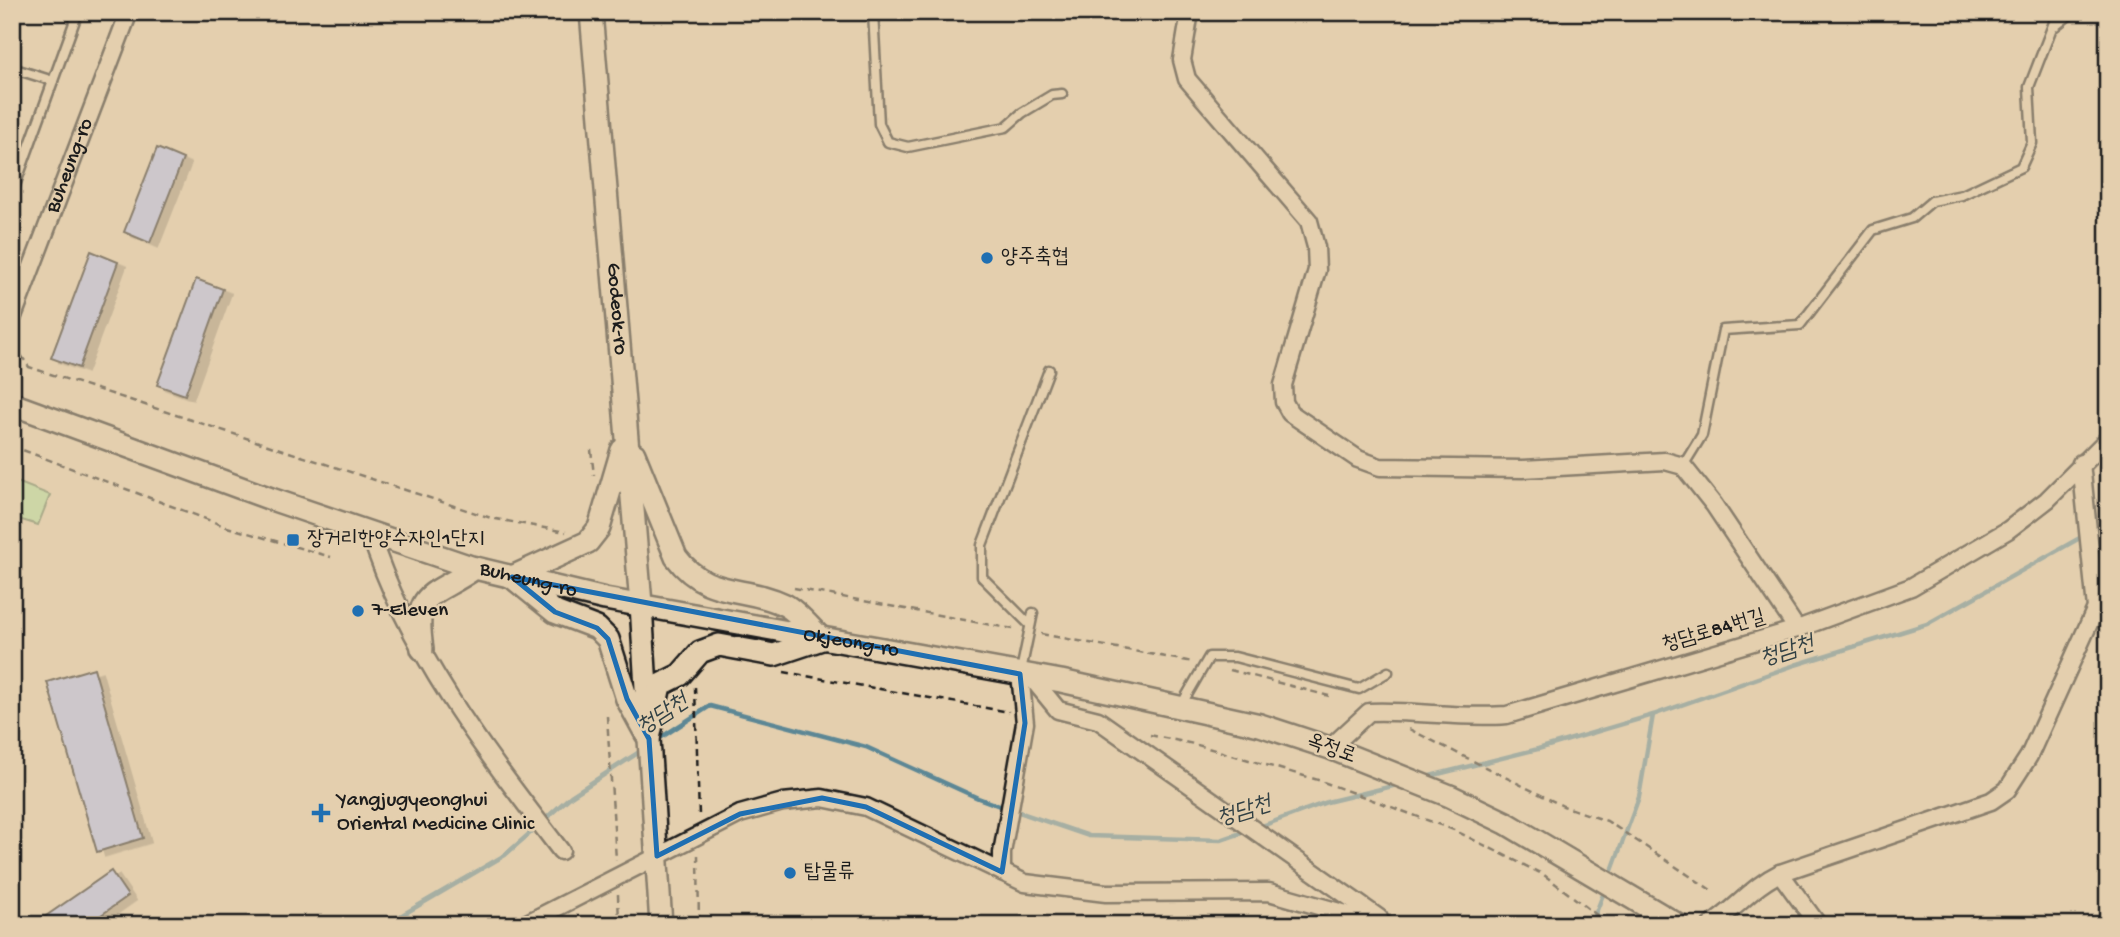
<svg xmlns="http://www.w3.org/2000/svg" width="2120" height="937" font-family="'Gochi Hand','Poor Story',sans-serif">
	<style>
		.green { fill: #b1de9c; stroke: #667d5c; stroke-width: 2 }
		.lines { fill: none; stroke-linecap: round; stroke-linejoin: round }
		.stream { stroke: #5b8795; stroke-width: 4.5 }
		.building { fill: #b2bded; stroke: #1c1c1c; stroke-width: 2; filter: url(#shadow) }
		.lane-casing { stroke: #1c1c1c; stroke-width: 13 }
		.street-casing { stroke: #1c1c1c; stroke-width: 21 }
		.secondary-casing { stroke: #1c1c1c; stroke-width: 26 }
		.path { stroke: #1c1c1c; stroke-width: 2.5; stroke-dasharray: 7 5; stroke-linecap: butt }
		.lane { stroke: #e4cfae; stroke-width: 8 }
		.street { stroke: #e4cfae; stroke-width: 16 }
		.secondary { stroke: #e4cfae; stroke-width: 21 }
		.marked { fill: none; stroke: #1f6fb2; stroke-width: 5; stroke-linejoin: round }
		.poi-dot { fill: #1f6fb2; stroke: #e4cfae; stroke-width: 2.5 }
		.labels { text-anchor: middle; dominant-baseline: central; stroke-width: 5; stroke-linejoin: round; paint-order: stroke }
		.street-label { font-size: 21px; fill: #1c1c1c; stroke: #e4cfae }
		.poi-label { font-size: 21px; fill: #1c1c1c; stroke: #e4cfae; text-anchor: start }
		.water-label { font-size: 23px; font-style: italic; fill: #314044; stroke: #e4cfae }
	</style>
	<defs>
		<filter id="shadow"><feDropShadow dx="8" dy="4.5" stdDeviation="0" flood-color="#0004"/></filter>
	</defs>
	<rect width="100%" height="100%" fill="#e4cfae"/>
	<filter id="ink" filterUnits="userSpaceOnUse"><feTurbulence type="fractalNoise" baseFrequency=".0143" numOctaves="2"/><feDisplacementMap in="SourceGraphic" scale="14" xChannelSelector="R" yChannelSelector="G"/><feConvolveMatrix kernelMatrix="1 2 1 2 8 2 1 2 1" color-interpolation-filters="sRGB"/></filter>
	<g filter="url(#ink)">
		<polygon class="green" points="12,480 50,495 38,525 12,517"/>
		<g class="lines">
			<g class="stream">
				<polyline points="2093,531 2108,522"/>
				<polyline points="657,740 710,706 866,747 978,798 1005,808"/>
				<polyline points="1426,777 1538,749 1653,715 1795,665 1927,624 2085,535"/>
				<polyline points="1013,810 1089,836 1221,840 1247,831"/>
				<polyline points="543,821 571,796 644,749"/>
				<polyline points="1259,827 1327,802 1401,784"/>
				<polyline points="1610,876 1639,797 1653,715"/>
				<polyline points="385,925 505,855 537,827"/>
				<polyline points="1591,925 1606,887"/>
			</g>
		</g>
		<g class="building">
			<polygon points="157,148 183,159 150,243 124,232"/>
			<polygon points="91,251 118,262 79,368 51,358"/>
			<polygon points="196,279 223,289 185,395 157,385"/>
			<polygon points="94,668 143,838 97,852 47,682"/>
			<polygon points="111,871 128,896 87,925 33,925"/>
		</g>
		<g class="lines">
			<g class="lane-casing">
				<g id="lane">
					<polyline points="873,12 879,124 888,142 908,147 1006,127 1022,113 1052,95 1062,94"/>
					<polyline points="2054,27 2073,12"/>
					<polyline points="12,68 53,81"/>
					<polyline points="12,194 78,12"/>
					<polyline points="12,268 29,273"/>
					<polyline points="1683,466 1702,435 1723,330 1800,325 1873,230 1912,218 1932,201 1962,195 2021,167 2032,143 2029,87 2058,12"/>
					<polyline points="1030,625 982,577 982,545 1049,370"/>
					<polyline points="1021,671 1033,613"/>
					<polyline points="1180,707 1209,657 1235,657 1359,689 1388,672"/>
				</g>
			</g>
			<g class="street-casing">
				<g id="street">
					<polyline points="1190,12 1182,60 1187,79 1309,221 1316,247 1317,270 1283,385 1284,402 1290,413 1358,459 1380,467 1523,469 1665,461 1683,466 1714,505 1797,629"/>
					<path id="s1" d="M12,319L129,12"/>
					<path d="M370,533C407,651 486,753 561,851"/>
					<polyline points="1031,677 1058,710 1098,720 1379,918"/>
					<path d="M1330,748L1369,712C1416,710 1461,719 1507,715L1797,629L1911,587L2008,530L2047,500L2108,439"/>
					<polyline points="1002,872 1002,853 1025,723 1020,674"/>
					<polyline points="1780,873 1818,925"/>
					<polyline points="523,925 740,814 783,802 822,798 866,807 1025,883 1106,893 1269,892 1385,925"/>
					<path d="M1711,925C1736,909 1753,886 1780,873L1991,801L2007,790L2029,756L2096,608L2081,463"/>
				</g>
			</g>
			<g class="secondary-casing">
				<g id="secondary">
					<path id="s2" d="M591,12L641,604L649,739"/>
					<path id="s3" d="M12,404L271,499L471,567L605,599L1061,681L1260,725L1330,748L1450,796L1506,823L1678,925"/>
					<polyline points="622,450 599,528 588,542 512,577 555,612 597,628 608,639 627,699 646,734"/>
					<path d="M634,454L676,557C707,599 745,585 785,605C798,612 811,629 822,639L774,655L719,645L700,652L680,675L660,685L649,739L661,925"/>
					<path d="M422,649C413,588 431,599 475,568"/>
				</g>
			</g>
			<g class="path">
				<polyline points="21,355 29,367 491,518 566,532"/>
				<polyline points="12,446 227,527 331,557"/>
				<polyline points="591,450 594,475"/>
				<polyline points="794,588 1018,630"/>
				<polyline points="1041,634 1193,662"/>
				<polyline points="1230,670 1329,696"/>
				<polyline points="784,672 1009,712"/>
				<polyline points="695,687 699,816"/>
				<polyline points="607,716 616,860"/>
				<polyline points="1409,729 1563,806 1607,821 1711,890"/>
				<polyline points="1150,735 1194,744 1318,780 1454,830 1544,875 1610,925"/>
				<polyline points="698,855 699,925"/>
				<polyline points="618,894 619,925"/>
				<polyline points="1748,922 1751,925"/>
			</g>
			<use href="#lane" class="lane"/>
			<use href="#street" class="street"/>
			<use href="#secondary" class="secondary"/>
		</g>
	</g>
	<path d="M0 0H2120V937H0ZM512,577L1020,674L1025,723L1002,872L866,807L822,798L740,814L657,856L649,739L627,699L608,639L597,628L555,612Z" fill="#e4cfae" fill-opacity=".55" fill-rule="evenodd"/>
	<path class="marked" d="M512,577L1020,674L1025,723L1002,872L866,807L822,798L740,814L657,856L649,739L627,699L608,639L597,628L555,612Z"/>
	<g class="poi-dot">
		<circle cx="987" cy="258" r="7"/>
		<rect x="286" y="533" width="14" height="14" rx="3.5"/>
		<circle cx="358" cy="611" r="7"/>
		<path d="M317.5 802.5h7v7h7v7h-7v7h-7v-7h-7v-7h7z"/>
		<circle cx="790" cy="873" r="7"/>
	</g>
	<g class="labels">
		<g class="street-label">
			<text stroke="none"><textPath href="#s1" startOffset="164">Buheung-ro</textPath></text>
			<text stroke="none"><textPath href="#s2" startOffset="298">Godeok-ro</textPath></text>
			<text stroke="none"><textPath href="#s3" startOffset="546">Buheung-ro</textPath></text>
			<text transform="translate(1714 632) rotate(-16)">청담로84번길</text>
			<text stroke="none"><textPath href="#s3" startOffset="875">Okjeong-ro</textPath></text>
			<text transform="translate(1331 750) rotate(20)">옥정로</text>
		</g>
		<g class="poi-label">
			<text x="1001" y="258">양주축협</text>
			<text x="307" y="540">장거리한양수자인1단지</text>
			<text x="372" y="611">7-Eleven</text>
			<text x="337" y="801">Yangjugyeonghui<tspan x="337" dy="24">Oriental Medicine Clinic</tspan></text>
			<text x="804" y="873">탑물류</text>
		</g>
		<g class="water-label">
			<text transform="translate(1787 652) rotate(-18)">청담천</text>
			<text transform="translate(663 715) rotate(-33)">청담천</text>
			<text transform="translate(1244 812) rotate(-17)">청담천</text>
		</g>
	</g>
	<rect width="2120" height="937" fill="none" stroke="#e4cfae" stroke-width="42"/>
	<rect x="21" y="21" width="2078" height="895" fill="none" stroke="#1c1c1c" stroke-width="2.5" filter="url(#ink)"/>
</svg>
